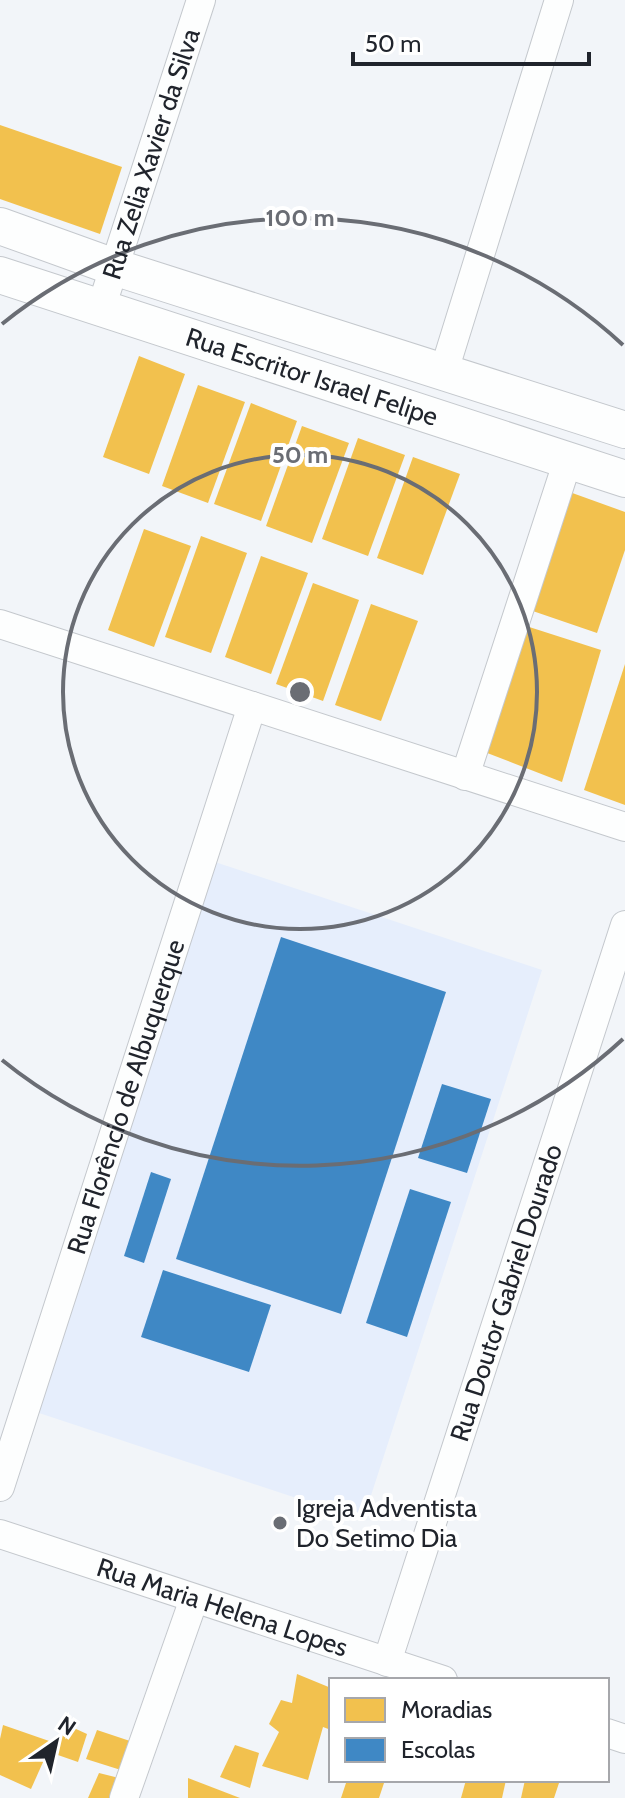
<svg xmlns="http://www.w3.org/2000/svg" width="625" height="1798" font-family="Cabin,sans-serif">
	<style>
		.built { fill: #e6eefc }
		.homes { fill: #f2c14e }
		.schools { fill: #3f88c5 }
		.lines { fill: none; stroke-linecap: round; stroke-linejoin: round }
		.minor-casing { stroke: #c4c8cd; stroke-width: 30 }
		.tertiary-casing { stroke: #c4c8cd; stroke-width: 38 }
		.minor { stroke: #fdfefe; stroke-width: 28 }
		.tertiary { stroke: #fdfefe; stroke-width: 36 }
		.ring { fill: none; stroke: #6a6d74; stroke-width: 4 }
		.poi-dot { fill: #6a6d74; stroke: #fff; stroke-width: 3 }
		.labels { text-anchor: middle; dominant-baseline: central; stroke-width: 8; stroke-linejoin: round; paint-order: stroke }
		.street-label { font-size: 26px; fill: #20242c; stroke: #fff }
		.poi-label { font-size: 26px; fill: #20242c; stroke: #fff; text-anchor: start }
		.centre { fill: #6a6d74; stroke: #fff; stroke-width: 4 }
		.ring-label { font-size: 24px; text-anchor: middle; font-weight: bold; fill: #6a6d74; stroke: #fff; stroke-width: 8; stroke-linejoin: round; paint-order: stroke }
	</style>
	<rect width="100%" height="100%" fill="#f2f5f9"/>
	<polygon class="built" points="212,861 542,970 363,1520 33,1411"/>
	<g class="homes">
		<polygon points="0,125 122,167 100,234 0,199"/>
		<polygon points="139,356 185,374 149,474 103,457"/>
		<polygon points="198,385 245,402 208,503 162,486"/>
		<polygon points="251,403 297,421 261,521 214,504"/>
		<polygon points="302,426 349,443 312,543 266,526"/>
		<polygon points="358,438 405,455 368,556 322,539"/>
		<polygon points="413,457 460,474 423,575 377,558"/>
		<polygon points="564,490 625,512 625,550 597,633 524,608"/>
		<polygon points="144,529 191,546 154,647 108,630"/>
		<polygon points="201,536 247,553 211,653 165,637"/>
		<polygon points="261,556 308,573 271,674 225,657"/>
		<polygon points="313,583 359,600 323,701 276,684"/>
		<polygon points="371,604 418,621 381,721 335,705"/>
		<polygon points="523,625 601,650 562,782 482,751"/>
		<polygon points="625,664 625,805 584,790"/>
		<polygon points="297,1674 331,1688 331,1730 323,1727 308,1780 262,1766 279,1732 269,1724 281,1700 292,1703"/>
		<polygon points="63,1723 87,1734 78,1762 55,1754"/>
		<polygon points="3,1725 52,1742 31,1789 0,1775 0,1739"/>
		<polygon points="97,1730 133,1742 124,1771 86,1759"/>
		<polygon points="235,1745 259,1753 250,1788 220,1777"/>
		<polygon points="99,1773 119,1778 112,1798 88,1798"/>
		<polygon points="188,1778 240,1798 188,1798"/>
		<polygon points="347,1780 385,1780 379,1798 341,1798"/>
		<polygon points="466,1780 506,1780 502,1798 461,1798"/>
		<polygon points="525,1780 560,1780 554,1798 521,1798"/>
	</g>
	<g class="schools">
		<polygon points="281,937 446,992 341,1314 176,1259"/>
		<polygon points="442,1084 491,1099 467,1173 418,1158"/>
		<polygon points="151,1172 171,1179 144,1263 124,1256"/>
		<polygon points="410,1189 451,1202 407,1337 366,1323"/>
		<polygon points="163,1270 271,1305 249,1372 141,1337"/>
	</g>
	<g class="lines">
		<g class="minor-casing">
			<g id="minor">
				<path id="s1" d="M101,308L201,0"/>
				<polyline points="444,371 559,0"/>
				<polyline points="0,624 625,827"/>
				<polyline points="465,776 568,460"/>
				<path id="s2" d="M0,1487L252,706"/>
				<path id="s3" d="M0,1534L443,1680"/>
				<path id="s4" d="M387,1662L625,925"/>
				<polyline points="607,1733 625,1739"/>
				<polyline points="124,1798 194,1599"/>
			</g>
		</g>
		<g class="tertiary-casing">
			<g id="tertiary">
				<polyline points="0,226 114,267 625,430"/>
				<path id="s5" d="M0,275L625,479"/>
			</g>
		</g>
		<use href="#minor" class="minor"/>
		<use href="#tertiary" class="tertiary"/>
	</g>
	<g class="ring">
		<circle cx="300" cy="692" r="237"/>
		<path d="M623 1039A474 474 0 0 1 2 1060M2 324A474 474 0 0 1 623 345"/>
	</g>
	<circle class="poi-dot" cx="280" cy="1523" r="8"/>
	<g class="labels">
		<g class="street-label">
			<text stroke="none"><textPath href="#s1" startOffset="162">Rua Zelia Xavier da Silva</textPath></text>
			<text stroke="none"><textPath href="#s5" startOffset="328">Rua Escritor Israel Felipe</textPath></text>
			<text stroke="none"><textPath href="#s2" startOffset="410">Rua Florêncio de Albuquerque</textPath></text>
			<text stroke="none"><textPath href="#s4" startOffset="388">Rua Doutor Gabriel Dourado</textPath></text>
			<text stroke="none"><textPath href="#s3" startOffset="234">Rua Maria Helena Lopes</textPath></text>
		</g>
		<g class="poi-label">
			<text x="296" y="1508">Igreja Adventista<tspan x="296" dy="30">Do Setimo Dia</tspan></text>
		</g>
	</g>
	<circle cx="300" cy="692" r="12" class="centre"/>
	<g class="ring-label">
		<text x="300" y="226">100 m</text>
		<text x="300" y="463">50 m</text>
	</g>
	<rect x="329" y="1678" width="280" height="104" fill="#ffffff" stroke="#a6a7ab" stroke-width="2"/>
	<rect x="345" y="1698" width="40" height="24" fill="#f2c14e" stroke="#a6a7ab" stroke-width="2"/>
	<text x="401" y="1718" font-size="24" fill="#20242c">Moradias</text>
	<rect x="345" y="1738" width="40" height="24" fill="#3f88c5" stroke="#a6a7ab" stroke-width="2"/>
	<text x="401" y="1758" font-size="24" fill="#20242c">Escolas</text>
	<g transform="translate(56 1742) rotate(34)" stroke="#ffffff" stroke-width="6" paint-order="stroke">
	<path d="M0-6L14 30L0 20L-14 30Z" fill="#20242c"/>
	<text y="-12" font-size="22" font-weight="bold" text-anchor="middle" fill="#20242c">N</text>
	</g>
	<path d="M353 52v12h236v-12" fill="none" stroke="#20242c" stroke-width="4"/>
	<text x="365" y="52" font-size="24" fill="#20242c" stroke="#ffffff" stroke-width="6" paint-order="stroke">50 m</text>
</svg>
